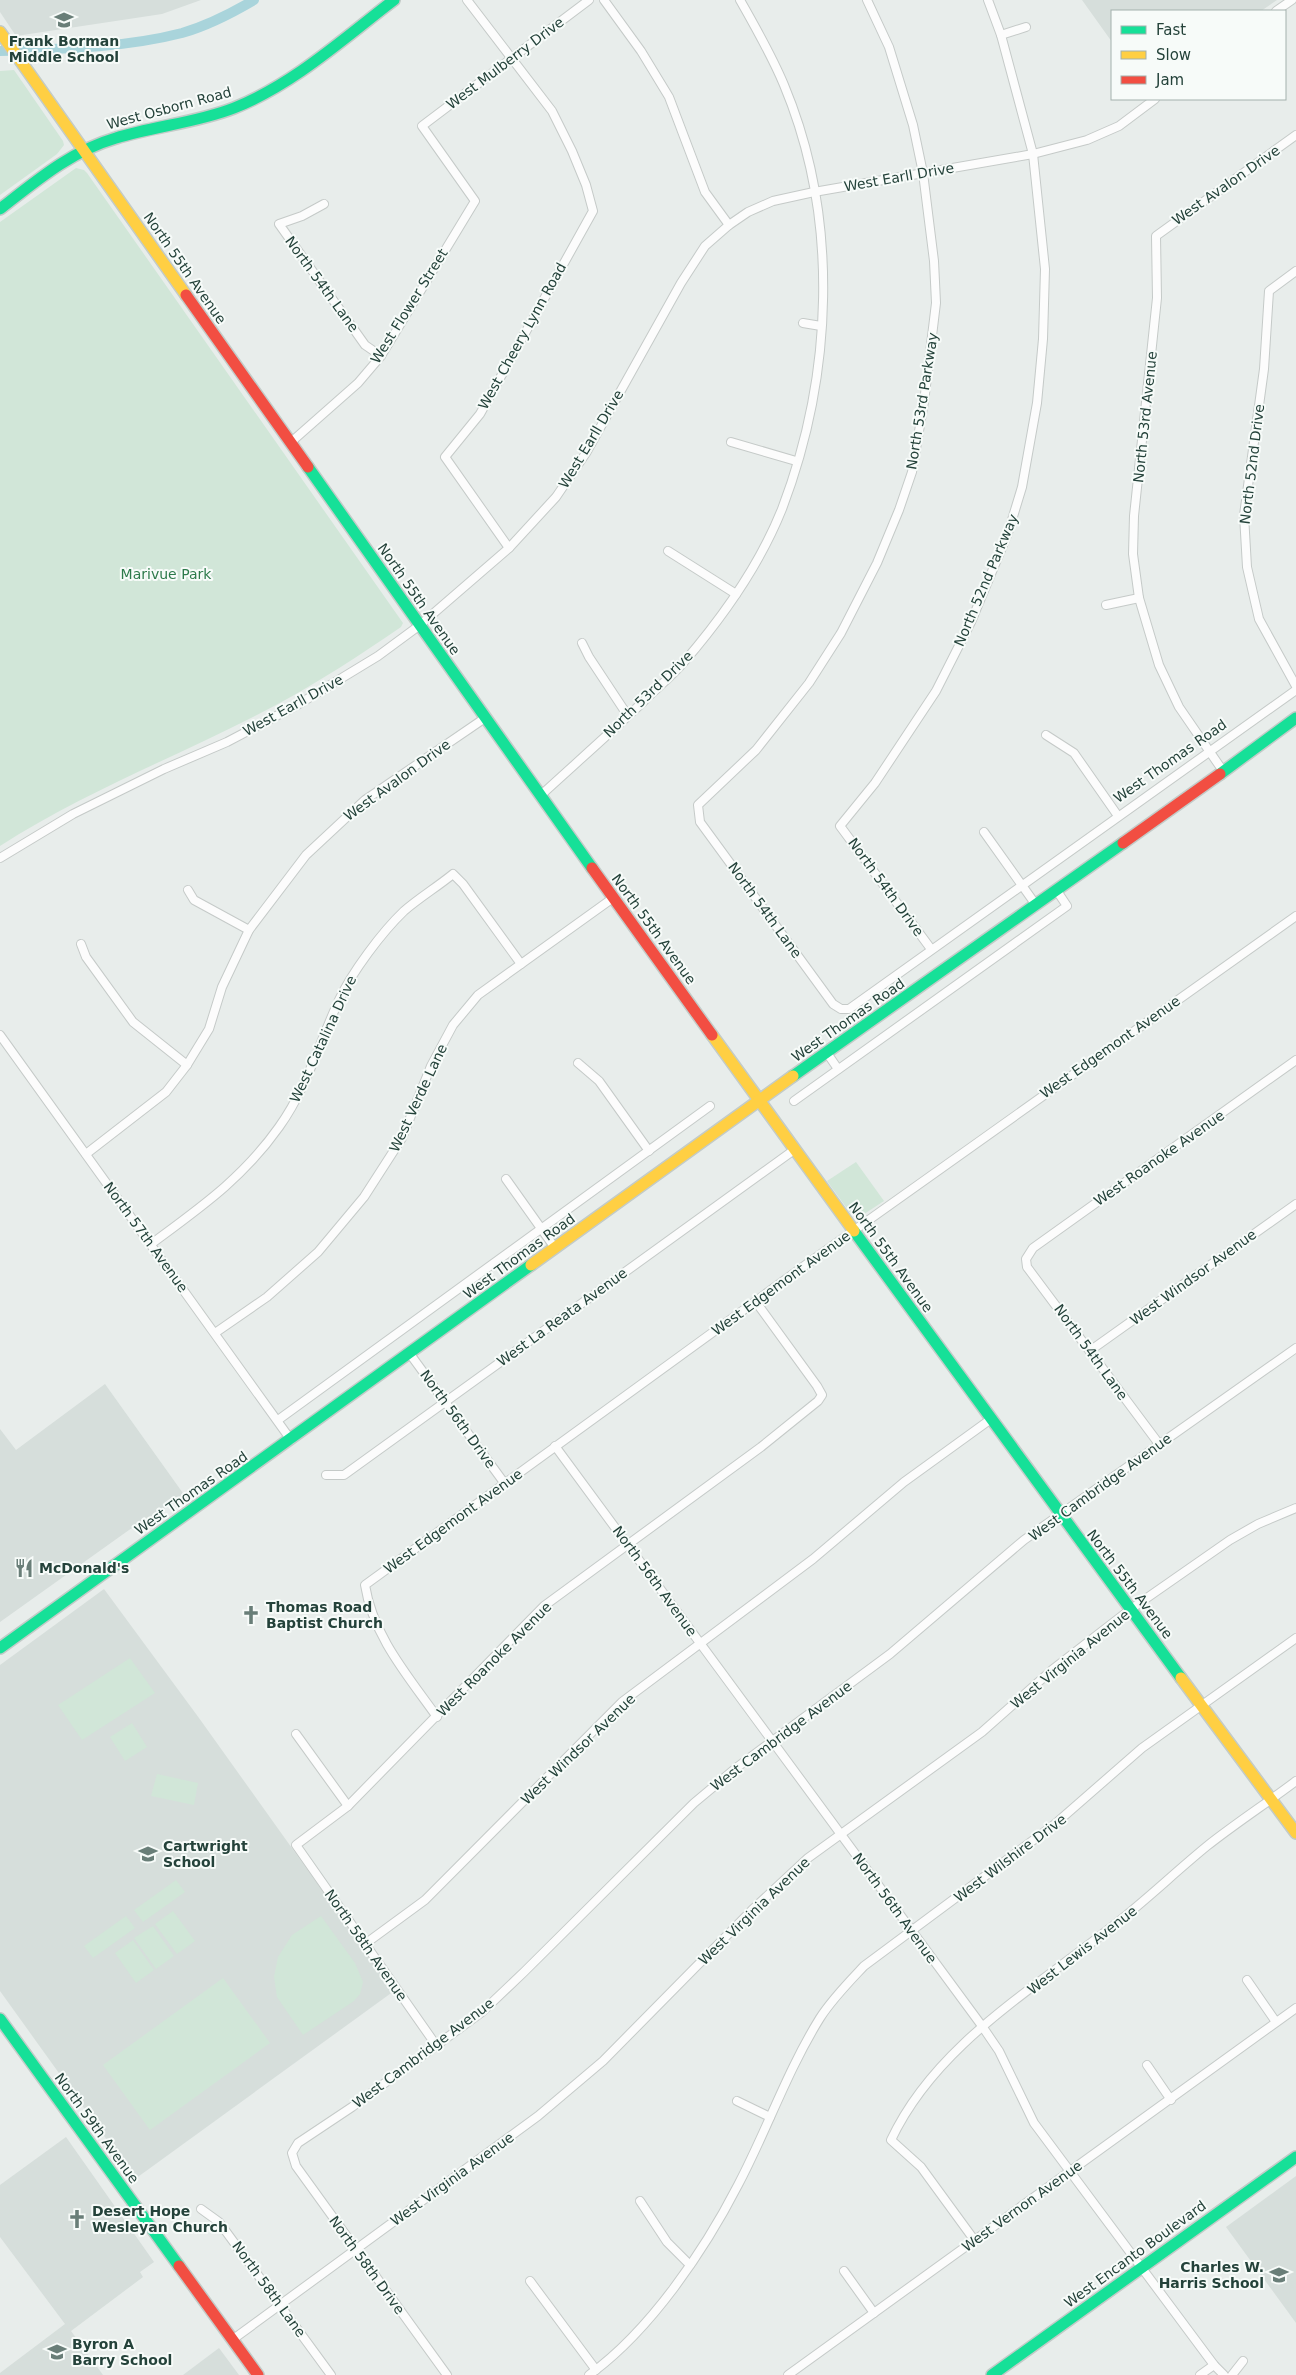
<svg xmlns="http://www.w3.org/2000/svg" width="1296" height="2375" font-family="'DejaVu Sans',sans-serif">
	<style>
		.built { fill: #d6dedb }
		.green { fill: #d1e6d8 }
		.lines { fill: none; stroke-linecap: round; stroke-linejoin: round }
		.canal { stroke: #a9d4db; stroke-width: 10 }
		.street-casing { stroke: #c5cac8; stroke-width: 10 }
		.fast-casing { stroke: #c3cbc8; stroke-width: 14 }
		.slow-casing { stroke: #c3cbc8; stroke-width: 14 }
		.jam-casing { stroke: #c3cbc8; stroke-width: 14 }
		.street { stroke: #fcfcfc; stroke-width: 8 }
		.fast { stroke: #16e098; stroke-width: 11 }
		.slow { stroke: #ffcf43; stroke-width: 11 }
		.jam { stroke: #f24e42; stroke-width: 11 }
		.labels { text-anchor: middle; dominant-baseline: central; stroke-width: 4; stroke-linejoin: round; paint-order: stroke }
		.poi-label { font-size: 14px; font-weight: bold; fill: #24423a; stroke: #f7fbf9; text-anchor: start }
		.street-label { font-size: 14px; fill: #24423a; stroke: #f7fbf9 }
		.park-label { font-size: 14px; fill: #2d7a4b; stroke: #f7fbf9 }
	</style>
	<rect width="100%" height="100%" fill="#e8edeb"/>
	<g class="built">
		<polygon points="0,0 201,0 162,14 16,36 0,12"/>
		<polygon points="1082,0 1277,0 1261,11 1112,11 1112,42"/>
		<polygon points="105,1384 185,1496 129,1530 0,1622 0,1429 16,1450"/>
		<polygon points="104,1589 199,1718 394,1991 135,2179 0,1991 0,1665"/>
		<polygon points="66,2137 154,2262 140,2272 143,2277 71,2331 103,2375 0,2375 0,2373 65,2324 0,2237 0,2185"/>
		<polygon points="1296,2176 1296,2323 1226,2227"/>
		<polygon points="219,2348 239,2375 183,2375"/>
	</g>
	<g class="green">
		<polygon points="14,70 63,141 64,145 57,154 0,195 0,71"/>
		<path d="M76,168L84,170L87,173L403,623L401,627C360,655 319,682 276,705C184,754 87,790 0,846V222Z"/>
		<polygon points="856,1162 884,1201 861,1216 851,1214 827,1181"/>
		<polygon points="130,1658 155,1693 82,1740 58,1705"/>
		<polygon points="132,1723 147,1747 125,1761 110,1737"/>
		<polygon points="157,1774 198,1783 194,1805 151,1796"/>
		<polygon points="176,1880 185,1892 143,1922 134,1910"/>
		<polygon points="173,1911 195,1941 177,1954 155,1924"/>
		<polygon points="126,1916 135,1928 93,1958 84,1946"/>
		<polygon points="321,1916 355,1963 363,1982 360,1994 354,2001 303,2035 277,1997 274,1977 278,1957 292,1935"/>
		<polygon points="153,1926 174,1956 156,1969 134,1938"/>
		<polygon points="133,1940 154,1970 136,1983 115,1953"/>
		<polygon points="223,1978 270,2043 150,2130 103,2065"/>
	</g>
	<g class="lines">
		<path class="canal" d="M0,51C60,49 124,48 182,33C206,26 232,13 254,0"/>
		<g class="street-casing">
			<g id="street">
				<polyline points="467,0 552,111 572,151 586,185 593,211 480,414 445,457 509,548"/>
				<polyline points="604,0 641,51 669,97 705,192 729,225"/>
				<polyline points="867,0 889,47 913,125 923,173 934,261 936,303 924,402 912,472 899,510 877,563 841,633 809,683 756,750 698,805 700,822 833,1004 841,1009 849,1009 1296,690"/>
				<polyline points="1276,11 1292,0"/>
				<polyline points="1001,35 1026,27"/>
				<polyline points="324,204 302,216 279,224 365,345 381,356"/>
				<polyline points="1296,271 1269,291 1264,369 1244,515 1247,567 1259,619 1296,686"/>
				<polyline points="803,323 821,326"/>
				<polyline points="731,442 796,461"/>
				<polyline points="290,443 358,383 381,356 475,201 422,126 589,0"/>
				<polyline points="668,551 736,594"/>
				<polyline points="1106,605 1139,598"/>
				<polyline points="582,643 589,657 628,716"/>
				<polyline points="1046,735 1074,753 1118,816"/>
				<polyline points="1223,771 1179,707 1159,665 1139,598 1133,554 1134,516 1157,298 1156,236 1296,135"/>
				<path d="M540,796C575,764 610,733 644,701C657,688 672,676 684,662C722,618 760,564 782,509C833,375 840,219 784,85C772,56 756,28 740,0"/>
				<polyline points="984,832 1036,905"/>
				<polyline points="0,858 73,814 164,769 227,742 299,704 378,656 420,625 509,548 556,497 586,453 681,283 705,246 729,225 748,212 773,201 814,192 1033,154 1087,140 1119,126 1155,99"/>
				<polyline points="188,890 194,900 249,930"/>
				<polyline points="81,944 86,957 133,1022 187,1065"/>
				<polyline points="931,949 840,826 875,783 936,691 971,622 1008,533 1022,487 1037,403 1043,339 1045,269 1033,154 1001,35 988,0"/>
				<polyline points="0,1035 291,1440"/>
				<polyline points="827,1053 838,1069"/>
				<polyline points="578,1063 599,1081 649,1151"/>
				<polyline points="794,1101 1067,906 1057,891"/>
				<polyline points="86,1154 166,1092 187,1065 209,1029 222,987 249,930 306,855 365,800 485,718"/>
				<polyline points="506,1179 555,1248"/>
				<path d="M151,1244C201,1207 243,1178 279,1127C307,1088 319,1043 339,1000C352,972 382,932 404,911C419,898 437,887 453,874L463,884L521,964"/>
				<polyline points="215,1333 267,1297 318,1252 364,1197 402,1138 431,1066 453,1025 478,995 613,898"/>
				<polyline points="1091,1350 1296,1204"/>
				<polyline points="410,1354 505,1484"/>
				<polyline points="278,1420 710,1106"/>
				<polyline points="1159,1444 1027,1267 1026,1259 1033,1248 1296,1060"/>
				<polyline points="555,1446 982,2026 999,2051 1034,2123 1214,2365 1224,2375"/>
				<polyline points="326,1475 344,1475 794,1150"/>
				<path d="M437,1717C408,1676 373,1636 365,1585L804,1266L1296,916"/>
				<polyline points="296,1734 348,1806"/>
				<polyline points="365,1944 425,1900 622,1702 813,1559 904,1482 991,1419"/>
				<polyline points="1247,1980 1276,2022"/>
				<polyline points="436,2045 296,1845 348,1806 544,1606 761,1447 818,1401 822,1395 817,1386 756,1302"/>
				<polyline points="1147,2065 1171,2100"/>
				<polyline points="737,2101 770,2117"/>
				<polyline points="640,2201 667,2242 690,2265"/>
				<polyline points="201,2209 219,2222 331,2375"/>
				<path d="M975,2241L921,2167L891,2140C935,2046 1031,1991 1109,1929C1143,1903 1174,1873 1207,1846C1236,1823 1267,1803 1296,1781"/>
				<polyline points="844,2271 874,2313"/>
				<polyline points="530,2281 596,2370"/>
				<polyline points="232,2340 538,2116 603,2061 752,1910 808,1858 982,1732 1052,1670 1131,1609 1230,1540 1258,1524 1296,1508"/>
				<polyline points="447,2375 296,2166 292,2153 298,2143 352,2107 482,2012 524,1972 694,1803 736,1768 890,1654 1024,1540 1296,1348"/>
				<path d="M589,2375C650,2331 704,2251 738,2185C767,2130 787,2071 820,2018C832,1999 849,1982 864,1966L1055,1824L1142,1748L1296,1638"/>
				<polyline points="788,2375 1296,2008"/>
				<polyline points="1200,2375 1214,2365"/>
				<polyline points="1232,2375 1243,2361"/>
			</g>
		</g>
		<g class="fast-casing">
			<g id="fast">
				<path d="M0,209C36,181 71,151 116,138C154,126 196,123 234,108C294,84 343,39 394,0"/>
				<polyline points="308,467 592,868"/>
				<polyline points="1220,774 1296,718"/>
				<polyline points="793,1076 1123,843"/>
				<polyline points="854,1231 1181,1678"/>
				<polyline points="0,1648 531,1265"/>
				<polyline points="0,2019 179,2266"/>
				<polyline points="992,2375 1296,2157"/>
			</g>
		</g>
		<g class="slow-casing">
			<g id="slow">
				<polyline points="0,32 186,295"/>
				<polyline points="712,1035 854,1231"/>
				<polyline points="531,1265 793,1076"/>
				<polyline points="1181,1678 1296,1833"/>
			</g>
		</g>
		<g class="jam-casing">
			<g id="jam">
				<polyline points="186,295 308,467"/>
				<polyline points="1123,843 1220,774"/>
				<polyline points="592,868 712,1035"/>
				<polyline points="179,2266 258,2375"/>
			</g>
		</g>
		<use href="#street" class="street"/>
		<use href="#fast" class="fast"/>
		<use href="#slow" class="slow"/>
		<use href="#jam" class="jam"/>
	</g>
	<defs>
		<g id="school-bare" transform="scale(1.5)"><path d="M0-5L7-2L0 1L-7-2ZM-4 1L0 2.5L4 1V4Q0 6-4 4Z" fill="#697e78" stroke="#f7fbf9" stroke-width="2.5" paint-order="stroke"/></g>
		<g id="restaurant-bare" transform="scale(1.5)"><path d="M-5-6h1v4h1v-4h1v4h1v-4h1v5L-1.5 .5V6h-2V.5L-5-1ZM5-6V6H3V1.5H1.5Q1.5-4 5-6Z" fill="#697e78" stroke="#f7fbf9" stroke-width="2.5" paint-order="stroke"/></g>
		<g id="church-bare" transform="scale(1.5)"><path d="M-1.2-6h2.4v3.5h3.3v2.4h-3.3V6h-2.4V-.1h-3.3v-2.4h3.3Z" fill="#697e78" stroke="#f7fbf9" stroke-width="2.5" paint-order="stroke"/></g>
	</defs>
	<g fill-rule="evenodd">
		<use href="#school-bare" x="64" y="20"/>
		<use href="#restaurant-bare" x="24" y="1568"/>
		<use href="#church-bare" x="251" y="1615"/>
		<use href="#school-bare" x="148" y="1854"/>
		<use href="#church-bare" x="77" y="2219"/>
		<use href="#school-bare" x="1279" y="2275"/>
		<use href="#school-bare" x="57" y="2352"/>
	</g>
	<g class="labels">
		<g class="poi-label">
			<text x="64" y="41" text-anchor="middle">Frank Borman<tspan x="64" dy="16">Middle School</tspan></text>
			<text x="39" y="1568">McDonald's</text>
			<text x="266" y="1607">Thomas Road<tspan x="266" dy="16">Baptist Church</tspan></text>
			<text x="163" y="1846">Cartwright<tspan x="163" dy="16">School</tspan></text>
			<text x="92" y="2211">Desert Hope<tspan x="92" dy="16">Wesleyan Church</tspan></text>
			<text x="1264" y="2267" text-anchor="end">Charles W.<tspan x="1264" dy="16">Harris School</tspan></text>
			<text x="72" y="2344">Byron A<tspan x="72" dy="16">Barry School</tspan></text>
		</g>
		<g class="street-label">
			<text transform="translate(505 63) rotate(-37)">West Mulberry Drive</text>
			<text transform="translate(169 108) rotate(-15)">West Osborn Road</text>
			<text transform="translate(899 177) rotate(-10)">West Earll Drive</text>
			<text transform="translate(1226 185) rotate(-35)">West Avalon Drive</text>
			<text transform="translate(185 268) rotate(55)">North 55th Avenue</text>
			<text transform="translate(322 284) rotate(54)">North 54th Lane</text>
			<text transform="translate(409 306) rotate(-58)">West Flower Street</text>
			<text transform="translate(522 336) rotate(-61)">West Cheery Lynn Road</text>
			<text transform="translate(922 401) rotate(-81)">North 53rd Parkway</text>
			<text transform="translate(1145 417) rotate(-84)">North 53rd Avenue</text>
			<text transform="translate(591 439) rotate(-59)">West Earll Drive</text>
			<text transform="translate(1252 464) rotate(-83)">North 52nd Drive</text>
			<text transform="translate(986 580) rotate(-67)">North 52nd Parkway</text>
			<text transform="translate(419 599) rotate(55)">North 55th Avenue</text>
			<text transform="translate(648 694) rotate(-44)">North 53rd Drive</text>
			<text transform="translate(293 705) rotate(-29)">West Earll Drive</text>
			<text transform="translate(1170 761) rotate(-35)">West Thomas Road</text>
			<text transform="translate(397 780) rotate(-36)">West Avalon Drive</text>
			<text transform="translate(886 887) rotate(54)">North 54th Drive</text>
			<text transform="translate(765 910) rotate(54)">North 54th Lane</text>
			<text transform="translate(654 929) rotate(54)">North 55th Avenue</text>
			<text transform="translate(848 1020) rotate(-35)">West Thomas Road</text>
			<text transform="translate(323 1039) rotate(-65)">West Catalina Drive</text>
			<text transform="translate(1110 1047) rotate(-35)">West Edgemont Avenue</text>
			<text transform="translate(418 1098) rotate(-65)">West Verde Lane</text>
			<text transform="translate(1159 1158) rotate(-35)">West Roanoke Avenue</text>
			<text transform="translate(146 1237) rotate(54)">North 57th Avenue</text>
			<text transform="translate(519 1256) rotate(-36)">West Thomas Road</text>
			<text transform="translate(891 1257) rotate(54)">North 55th Avenue</text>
			<text transform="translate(1193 1277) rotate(-36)">West Windsor Avenue</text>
			<text transform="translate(781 1283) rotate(-36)">West Edgemont Avenue</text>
			<text transform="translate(562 1317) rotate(-36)">West La Reata Avenue</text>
			<text transform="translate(1091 1352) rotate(54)">North 54th Lane</text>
			<text transform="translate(458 1419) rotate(54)">North 56th Drive</text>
			<text transform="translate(1100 1487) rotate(-36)">West Cambridge Avenue</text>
			<text transform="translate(191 1493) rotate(-35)">West Thomas Road</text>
			<text transform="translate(453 1521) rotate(-36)">West Edgemont Avenue</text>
			<text transform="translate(655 1581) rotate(54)">North 56th Avenue</text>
			<text transform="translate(1130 1584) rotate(53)">North 55th Avenue</text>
			<text transform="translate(494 1659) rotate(-45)">West Roanoke Avenue</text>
			<text transform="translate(1070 1659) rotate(-39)">West Virginia Avenue</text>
			<text transform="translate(781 1736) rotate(-37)">West Cambridge Avenue</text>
			<text transform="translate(578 1749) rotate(-44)">West Windsor Avenue</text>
			<text transform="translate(1010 1858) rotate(-37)">West Wilshire Drive</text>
			<text transform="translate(895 1908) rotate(54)">North 56th Avenue</text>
			<text transform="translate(754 1911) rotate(-44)">West Virginia Avenue</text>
			<text transform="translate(366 1945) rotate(55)">North 58th Avenue</text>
			<text transform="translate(1082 1950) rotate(-38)">West Lewis Avenue</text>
			<text transform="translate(423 2053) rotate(-37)">West Cambridge Avenue</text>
			<text transform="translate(97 2128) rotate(54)">North 59th Avenue</text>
			<text transform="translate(452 2179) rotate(-36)">West Virginia Avenue</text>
			<text transform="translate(1022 2206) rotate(-36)">West Vernon Avenue</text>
			<text transform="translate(1135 2254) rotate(-36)">West Encanto Boulevard</text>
			<text transform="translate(367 2265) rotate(54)">North 58th Drive</text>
			<text transform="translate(269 2289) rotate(54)">North 58th Lane</text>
		</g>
		<g class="park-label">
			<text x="166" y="574">Marivue Park</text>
		</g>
	</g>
	<rect x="1111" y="10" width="175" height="90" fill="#f7fbf9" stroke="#a3b1ad"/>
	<rect x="1121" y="26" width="25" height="8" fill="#16e098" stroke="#a3b1ad"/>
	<text x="1156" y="35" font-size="15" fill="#24423a">Fast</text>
	<rect x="1121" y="51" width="25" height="8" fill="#ffcf43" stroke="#a3b1ad"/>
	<text x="1156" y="60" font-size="15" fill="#24423a">Slow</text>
	<rect x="1121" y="76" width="25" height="8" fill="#f24e42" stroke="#a3b1ad"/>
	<text x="1156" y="85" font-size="15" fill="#24423a">Jam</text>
</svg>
